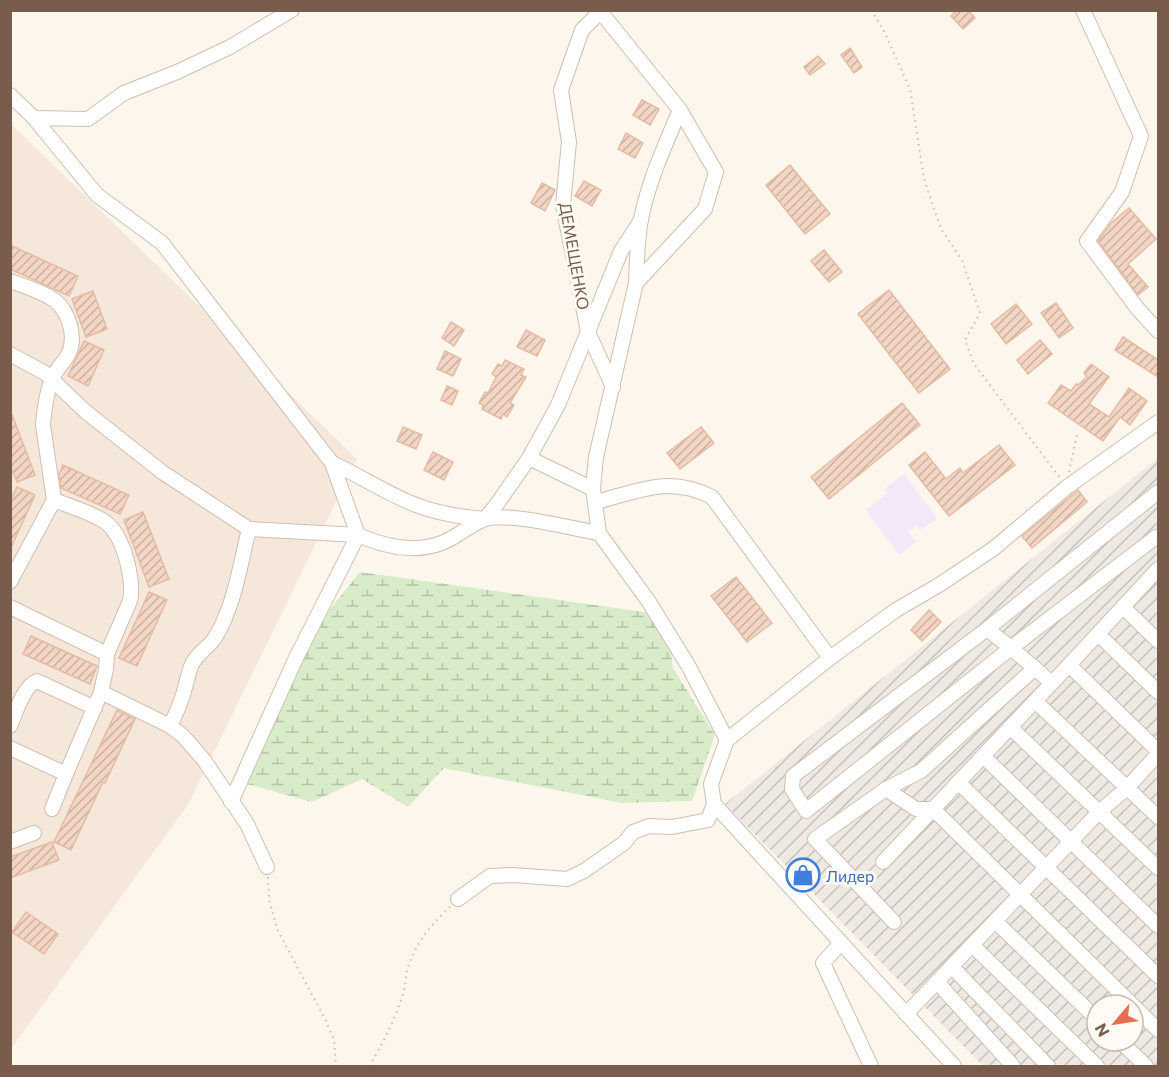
<svg xmlns="http://www.w3.org/2000/svg" width="1169" height="1077" font-family="Commissioner,sans-serif">
	<style>
		.residential { fill: #f5e8da }
		.industrial { fill: url(#industrial-furrows); fill-rule: evenodd }
		.education { fill: #f3e8fa }
		.wetland { fill: url(#wetland-marsh) }
		.building { fill: url(#building-hatch); stroke: #e6bba3; stroke-width: 1.5 }
		.lines { fill: none; stroke-linecap: round; stroke-linejoin: round }
		.minor-casing { stroke: #d1beb0; stroke-width: 16 }
		.path { stroke: #d9b8a5; stroke-width: 2; stroke-dasharray: 1.5 4.5; stroke-linecap: butt }
		.minor { stroke: #fff; stroke-width: 14 }
		.labels { text-anchor: middle; dominant-baseline: central; stroke-width: 6; stroke-linejoin: round; paint-order: stroke }
		.street-label { font-size: 16px; fill: #7a5c4d; stroke: #fffaf3 }
		.shop-label { font-size: 16px; fill: #366cbe; stroke: #fffaf3; text-anchor: start }
	</style>
	<defs>
		<pattern id="industrial-furrows" width="10" height="10" patternUnits="userSpaceOnUse" patternTransform="scale(1.5)"><rect width="10" height="10" fill="#efe9e4"/><path d="M-1 1l2-2M0 10L10 0M9 11l2-2" fill="none" stroke="#c7c0bb"/></pattern>
		<pattern id="wetland-marsh" width="20" height="14" patternUnits="userSpaceOnUse" patternTransform="scale(1.5)"><rect width="20" height="14" fill="#d8ecc9"/><path d="M1 5h8M5 5V1M11 12h8M15 12V8" fill="none" stroke="#b4c2a5"/></pattern>
		<pattern id="building-hatch" width="6" height="6" patternUnits="userSpaceOnUse" patternTransform="scale(1.5)"><rect width="6" height="6" fill="#f3d5c3"/><path d="M-1 1l2-2M0 6l6-6M5 7l2-2" fill="none" stroke="#cab0a1"/></pattern>
	</defs>
	<rect width="100%" height="100%" fill="#fdf6ec"/>
	<polygon class="residential" points="11,124 357,459 189,803 11,1049"/>
	<path class="industrial" d="M1158,458V1066H983L725,804ZM1097,1005H1133V1041H1097Z"/>
	<polygon class="education" points="904,474 937,518 920,530 917,525 908,532 916,542 899,555 866,510 887,494 884,489"/>
	<polygon class="wetland" points="360,572 666,615 673,668 715,735 692,801 622,803 444,768 408,807 362,779 312,802 240,782 317,625"/>
	<g class="building">
		<polygon points="957,10 968,10 975,18 963,29 951,16"/>
		<polygon points="850,48 862,67 854,73 841,55"/>
		<polygon points="818,56 825,64 810,75 804,67"/>
		<polygon points="642,100 659,109 650,125 633,115"/>
		<polygon points="626,133 643,143 635,158 618,149"/>
		<polygon points="790,165 830,214 805,234 766,185"/>
		<polygon points="584,181 601,190 592,206 575,196"/>
		<polygon points="542,183 555,190 545,211 531,203"/>
		<polygon points="1129,208 1156,239 1128,264 1148,287 1138,295 1098,241 1111,223"/>
		<polygon points="10,245 78,276 69,296 10,269"/>
		<polygon points="824,250 842,272 829,282 811,261"/>
		<polygon points="889,290 950,369 919,393 858,314"/>
		<polygon points="93,291 107,329 86,337 72,299"/>
		<polygon points="1056,303 1073,328 1059,338 1041,313"/>
		<polygon points="1016,304 1032,324 1006,344 991,324"/>
		<polygon points="451,322 464,330 454,346 442,338"/>
		<polygon points="526,330 545,340 537,356 517,347"/>
		<polygon points="1123,337 1158,360 1158,377 1115,350"/>
		<polygon points="1040,340 1052,354 1028,374 1017,360"/>
		<polygon points="84,341 104,350 88,386 68,376"/>
		<polygon points="445,351 461,359 453,376 437,369"/>
		<polygon points="505,360 524,369 521,375 526,377 510,403 514,405 507,417 503,414 501,419 482,409 483,405 479,403 485,392 488,393 496,377 492,374 498,364 502,366"/>
		<polygon points="1091,364 1109,377 1089,404 1109,417 1129,388 1147,401 1130,425 1120,417 1103,441 1048,403 1061,385 1071,391 1076,384 1078,385 1087,377 1084,373"/>
		<polygon points="447,386 458,391 452,405 441,400"/>
		<polygon points="902,403 920,425 829,499 811,477"/>
		<polygon points="11,412 35,475 17,482 10,466"/>
		<polygon points="403,427 422,435 416,449 397,441"/>
		<polygon points="701,427 714,443 680,469 667,453"/>
		<polygon points="999,445 1015,465 949,516 909,465 925,452 946,479 960,468 963,473"/>
		<polygon points="433,452 453,462 444,480 424,470"/>
		<polygon points="63,465 129,495 120,514 61,488 59,474"/>
		<polygon points="17,487 35,495 10,550 10,501"/>
		<polygon points="1078,490 1087,502 1032,548 1022,536"/>
		<polygon points="143,512 169,579 149,587 124,520"/>
		<polygon points="736,577 772,623 747,642 711,596"/>
		<polygon points="149,592 167,600 137,666 119,658"/>
		<polygon points="929,610 941,622 922,641 911,630"/>
		<polygon points="31,636 97,666 90,684 23,654"/>
		<polygon points="117,710 135,719 105,783 103,782 71,850 54,842"/>
		<polygon points="52,842 59,860 10,878 10,857"/>
		<polygon points="26,912 58,934 44,954 12,932"/>
	</g>
	<g class="lines">
		<g class="minor-casing">
			<g id="minor">
				<polyline points="599,10 680,110 716,172 705,209 636,283 596,457 593,489 599,533"/>
				<polyline points="602,10 582,30 561,90 569,142 563,205 588,332 613,387"/>
				<polyline points="1083,10 1141,136 1122,192 1087,241 1137,308 1158,331"/>
				<polyline points="10,95 34,118 97,195 162,243 332,463 358,535 295,660 231,802"/>
				<polyline points="34,118 88,119 124,93 177,72 230,47 292,10"/>
				<path d="M10,281C24,286 41,291 54,300C69,311 77,338 68,355C63,363 56,370 52,379C47,392 44,410 43,425L54,500L10,582"/>
				<path d="M636,283C637,262 637,240 641,219C649,180 665,145 680,110"/>
				<polyline points="10,354 45,373 86,412 162,472 249,529"/>
				<polyline points="529,458 593,489"/>
				<path d="M332,463C361,476 387,494 416,505C439,514 461,517 485,519L497,504L529,458L558,405L621,251L641,220"/>
				<path d="M596,502C639,491 669,475 712,497L830,658"/>
				<path d="M249,529L358,535C388,548 423,555 452,538C463,532 477,520 489,518C518,514 569,528 599,533L649,602L689,667L727,740"/>
				<polyline points="10,607 107,654"/>
				<polyline points="1123,607 1158,641"/>
				<polyline points="987,629 1011,648 806,811 792,789 793,776 987,629 1158,492"/>
				<polyline points="1098,634 1158,692"/>
				<polyline points="1069,665 1158,569"/>
				<polyline points="1052,683 1011,648 1156,537"/>
				<polyline points="101,692 170,726 183,736 204,760 247,824 267,867"/>
				<polyline points="1035,701 1158,817"/>
				<path d="M10,726C16,713 23,686 37,681L95,708"/>
				<path d="M170,726C176,714 181,704 184,691C187,682 188,673 192,664C197,653 210,647 216,636C235,604 240,565 249,529"/>
				<polyline points="1010,727 1158,868"/>
				<path d="M10,748L66,774L101,692L106,669L107,654L130,601C135,580 123,531 102,520C87,511 69,506 54,500"/>
				<polyline points="983,756 1158,926"/>
				<polyline points="958,782 1158,976"/>
				<polyline points="886,789 921,771 1035,668"/>
				<polyline points="714,804 954,1066"/>
				<polyline points="52,809 66,774"/>
				<polyline points="10,842 34,833"/>
				<polyline points="883,862 1069,665 1158,751"/>
				<polyline points="458,899 490,876 513,875 567,879 584,871 624,843 633,832 649,826 672,827 708,820 714,804 711,784 727,740 830,658 896,610 939,585 993,549 1067,487 1158,422"/>
				<polyline points="995,921 1097,1019"/>
				<polyline points="894,922 815,839 886,789 916,809 933,809 1158,1030"/>
				<polyline points="841,943 823,963 871,1066"/>
				<polyline points="972,945 1097,1066"/>
				<polyline points="952,967 1048,1066"/>
				<polyline points="937,982 1013,1066"/>
				<polyline points="906,1014 1099,812 1127,788 1158,754"/>
				<polyline points="1120,1041 1146,1066"/>
			</g>
		</g>
		<g class="path">
			<polyline points="871,10 883,29 910,89 924,179 941,229 962,260 980,313 965,340 974,364 1060,478"/>
			<polyline points="1069,472 1077,435"/>
			<polyline points="268,877 269,899 277,929 325,1019 334,1040 336,1066"/>
			<path d="M369,1066C383,1044 395,1019 403,994C406,986 405,976 408,967C415,944 433,922 451,906"/>
		</g>
		<use href="#minor" class="minor"/>
	</g>
	<defs>
		<g id="shop-ring" transform="scale(1.725)"><circle r="9.5" fill="#fffaf3" stroke="#3f7fe0" stroke-width="1.5"/><path d="M-5-2.5h2.3a2.7 3.5 0 0 1 5.4 0H5L5.5 6h-11ZM-1.5-2.5h3a1.5 2.3 0 0 0-3 0Z" fill="#3f7fe0"/></g>
	</defs>
	<g fill-rule="evenodd">
		<use href="#shop-ring" x="803" y="875"/>
	</g>
	<g class="labels">
		<g class="street-label">
			<text transform="translate(575 256) rotate(80)">ДЕМЕЩЕНКО</text>
		</g>
		<g class="shop-label">
			<text x="826" y="875">Лидер</text>
		</g>
	</g>
	<rect width="1169" height="1077" fill="none" stroke="#7a5c4d" stroke-width="24"/>
	<g transform="translate(1115 1023) rotate(241)"><circle r="28" fill="#fffaf3" stroke="#cabbb1" stroke-width="1.5"/>
	<path d="M0-4.5L10 22L0 15L-10 22Z" fill="#e76f51"/>
	<text y="-9" font-size="16" font-weight="bold" text-anchor="middle" fill="#7a5c4d">N</text>
	</g>
</svg>
